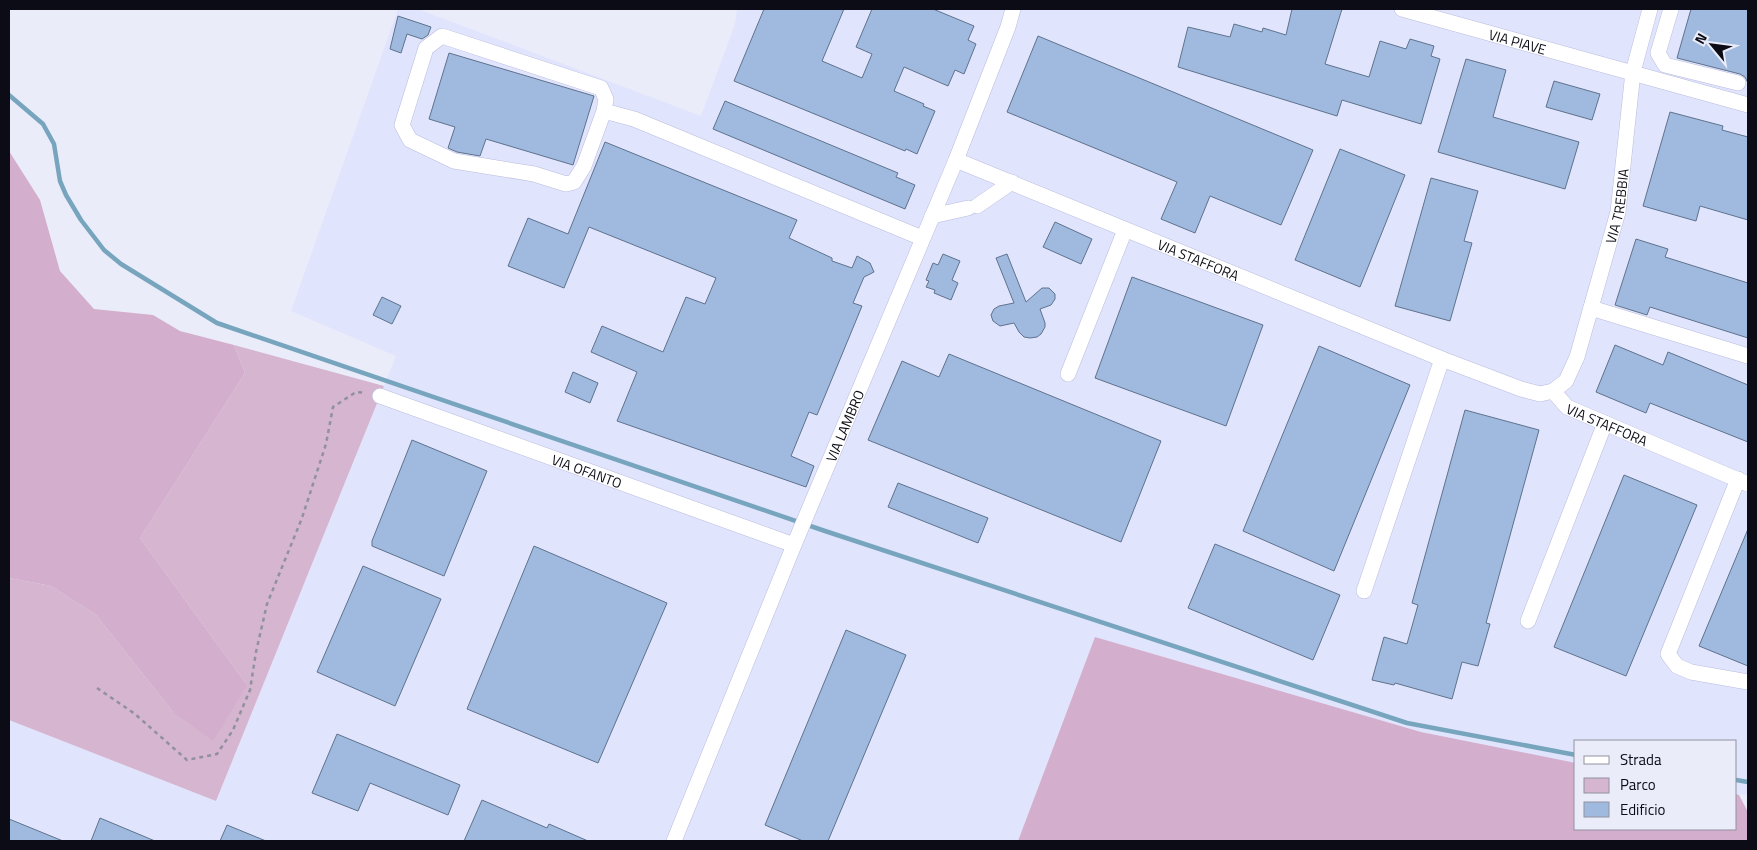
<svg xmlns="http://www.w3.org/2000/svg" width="1757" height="850" font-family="'Titillium Web',sans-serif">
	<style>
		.built { fill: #e1e4fd }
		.green { fill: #d5b5cf }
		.forest { fill: #d4aecd }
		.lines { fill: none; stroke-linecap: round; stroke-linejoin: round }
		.stream { stroke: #77a5bd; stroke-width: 4.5 }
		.building { fill: #9fbade; stroke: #5f728d }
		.minor-casing { stroke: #b9bcdd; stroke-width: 16 }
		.path { stroke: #91919e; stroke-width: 2.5; stroke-dasharray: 4 4; stroke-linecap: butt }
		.minor { stroke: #fff; stroke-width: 15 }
		.labels { text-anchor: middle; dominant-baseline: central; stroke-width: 4; stroke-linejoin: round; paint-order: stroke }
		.street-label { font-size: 14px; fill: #0c0c17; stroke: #ebecfa }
	</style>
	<rect width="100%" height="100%" fill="#ebecfa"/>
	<polygon class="built" points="398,9 418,9 701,116 735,24 737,9 1748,9 1748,795 1736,794 1736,741 1576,741 1576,763 1421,732 1095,637 1018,841 9,841 9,720 216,801 396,356 291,311"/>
	<polygon class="green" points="234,345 384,386 216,801 9,720 9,578 51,586 96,615 173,712 247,685 140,538 245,373"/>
	<g class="forest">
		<polygon points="9,151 40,200 60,271 94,309 153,315 180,331 234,345 245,373 140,538 247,685 213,741 173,712 96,615 51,586 9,578"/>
		<polygon points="1095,637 1421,732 1576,763 1576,829 1736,829 1736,794 1739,795 1748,812 1748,841 1018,841"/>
	</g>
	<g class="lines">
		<g class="stream">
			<polyline points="9,95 43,124 54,144 60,181 66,195 81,220 104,250 121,264 217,323 825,531 1407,723 1576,755"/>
			<polyline points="1736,780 1748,782"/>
		</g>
	</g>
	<g class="building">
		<polygon points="764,9 844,9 822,61 862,78 872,54 856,47 872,9 933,9 974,26 968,40 976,44 964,74 955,70 948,86 904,67 894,91 924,104 923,106 935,111 917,154 906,149 905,151 734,81"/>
		<polygon points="1292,9 1342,9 1325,64 1369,77 1380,41 1406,49 1410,39 1434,46 1431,56 1440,59 1421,124 1342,100 1337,116 1178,67 1188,27 1230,37 1234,24 1262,32 1263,28 1286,35"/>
		<polygon points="1691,9 1748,9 1748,83 1745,77 1740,74 1677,58"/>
		<polygon points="398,16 431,27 428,35 422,39 407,34 401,53 390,49"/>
		<polygon points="1038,36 1313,150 1281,225 1210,196 1195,233 1161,219 1177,182 1007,112"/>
		<polygon points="449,53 594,96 573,165 486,139 480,156 457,152 448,148 455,127 429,119"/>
		<polygon points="1466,59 1506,70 1493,117 1579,142 1565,189 1438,152"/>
		<polygon points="1554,81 1600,94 1592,120 1546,107"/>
		<polygon points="725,101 898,173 896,177 915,185 905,209 713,129"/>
		<polygon points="1670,112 1723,126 1722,130 1748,137 1748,220 1700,206 1696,221 1643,206"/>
		<polygon points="605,142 797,220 789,238 832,258 832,261 852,268 857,256 870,263 874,272 864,277 853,303 862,306 817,415 809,412 791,456 814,466 806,487 617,421 637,372 591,352 602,326 663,352 686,297 705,304 716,278 589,227 564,288 508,266 528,218 568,234"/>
		<polygon points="1340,149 1405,175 1360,287 1295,260"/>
		<polygon points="1431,178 1478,191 1464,241 1472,243 1450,321 1395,306"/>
		<polygon points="1055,222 1092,239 1081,264 1043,247"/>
		<polygon points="1636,239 1668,249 1665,257 1748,283 1748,338 1650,307 1647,315 1615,305"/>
		<polygon points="943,254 960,261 952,280 958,283 951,300 934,293 935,290 926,287 929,281 926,280 933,263 938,265"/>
		<polygon points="1007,254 1026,302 1042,288 1049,288 1055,294 1055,299 1051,305 1040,309 1045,323 1045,327 1041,334 1037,337 1030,338 1024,337 1019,332 1014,323 1000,326 993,321 991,315 994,309 999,306 1014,303 996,258"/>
		<polygon points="1132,277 1263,325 1226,426 1095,378"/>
		<polygon points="382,297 401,306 392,324 373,315"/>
		<polygon points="1615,345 1663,365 1668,352 1748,385 1748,442 1650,403 1646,413 1596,392"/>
		<polygon points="1319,346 1410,385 1334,571 1243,531"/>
		<polygon points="949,354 1161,441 1121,542 868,440 902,361 939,377"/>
		<polygon points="573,372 598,383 590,403 565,392"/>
		<polygon points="1465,410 1539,430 1486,623 1490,624 1478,666 1462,662 1452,699 1395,683 1394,685 1372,680 1384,637 1407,644 1418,605 1412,603"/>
		<polygon points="412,440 487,471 444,576 372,546 372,541"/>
		<polygon points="1624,475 1697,505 1626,676 1554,647"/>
		<polygon points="898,483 988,518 978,543 888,507"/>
		<polygon points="1748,529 1748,666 1699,646"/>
		<polygon points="1215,544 1340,595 1313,660 1188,608"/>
		<polygon points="534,546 667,603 598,763 467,709"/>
		<polygon points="363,566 441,599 395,706 317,672"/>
		<polygon points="846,630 906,655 828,841 803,841 765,825"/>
		<polygon points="337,734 460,785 448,815 370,783 358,811 312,793"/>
		<polygon points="482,800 547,828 549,824 588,841 464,841"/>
		<polygon points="100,818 155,841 91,841"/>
		<polygon points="9,819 63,841 9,841"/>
		<polygon points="227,825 266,841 220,841"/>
	</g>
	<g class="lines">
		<g class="minor-casing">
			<g id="minor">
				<path id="s1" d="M1402,9L1748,105"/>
				<polyline points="1671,9 1658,53 1665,65 1738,83"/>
				<polyline points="604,111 584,166 574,182 566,184 534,174 454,161 410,140 402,125 426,48 442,36 601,88 606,99 604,111 634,119 922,238"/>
				<path id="s2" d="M956,160L1442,359L1521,389L1540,394L1553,391L1566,381L1577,357L1618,212L1633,72L1650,9"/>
				<polyline points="977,206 1012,182"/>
				<polyline points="932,216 968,208"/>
				<polyline points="1591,308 1748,356"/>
				<polyline points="1068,374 1125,230"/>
				<path id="s3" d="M1553,391L1567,407L1748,484"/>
				<path id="s4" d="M380,396L794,545"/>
				<polyline points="1738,479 1668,654 1677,666 1691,672 1748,682"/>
				<polyline points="1364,591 1442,359"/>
				<polyline points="1528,621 1605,423"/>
				<path id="s5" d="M674,841L794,545L956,160L1008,27L1013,9"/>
			</g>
		</g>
		<polyline class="path" points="97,688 135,714 187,760 217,754 233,730 250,690 256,652 267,604 302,518 326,444 333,407 356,392 366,393"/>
		<use href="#minor" class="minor"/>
	</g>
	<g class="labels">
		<g class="street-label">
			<text stroke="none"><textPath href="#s1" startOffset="120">VIA PIAVE</textPath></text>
			<text stroke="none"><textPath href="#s2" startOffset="842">VIA TREBBIA</textPath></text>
			<text stroke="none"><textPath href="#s2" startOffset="262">VIA STAFFORA</textPath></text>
			<text stroke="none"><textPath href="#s3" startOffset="65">VIA STAFFORA</textPath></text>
			<text stroke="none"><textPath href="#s5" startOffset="449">VIA LAMBRO</textPath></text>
			<text stroke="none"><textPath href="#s4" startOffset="220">VIA OFANTO</textPath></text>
		</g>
	</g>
	<rect width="1757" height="850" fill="none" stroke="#0c0c17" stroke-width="20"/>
	<rect x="1574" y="740" width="162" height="90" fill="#ebecfa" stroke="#92929f"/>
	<rect x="1584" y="756" width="25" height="8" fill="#ffffff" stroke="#92929f"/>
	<text x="1620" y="765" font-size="15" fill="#0c0c17">Strada</text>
	<rect x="1584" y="778" width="25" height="15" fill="#d5b5cf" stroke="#92929f"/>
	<text x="1620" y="790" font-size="15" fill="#0c0c17">Parco</text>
	<rect x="1584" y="802" width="25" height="15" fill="#9fbade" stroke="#92929f"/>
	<text x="1620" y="815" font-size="15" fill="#0c0c17">Edificio</text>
	<g transform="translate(1712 45) rotate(299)" stroke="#ebecfa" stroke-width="4" paint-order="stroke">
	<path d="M0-4L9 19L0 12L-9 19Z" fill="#0c0c17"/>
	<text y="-8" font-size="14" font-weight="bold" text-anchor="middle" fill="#0c0c17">N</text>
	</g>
</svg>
